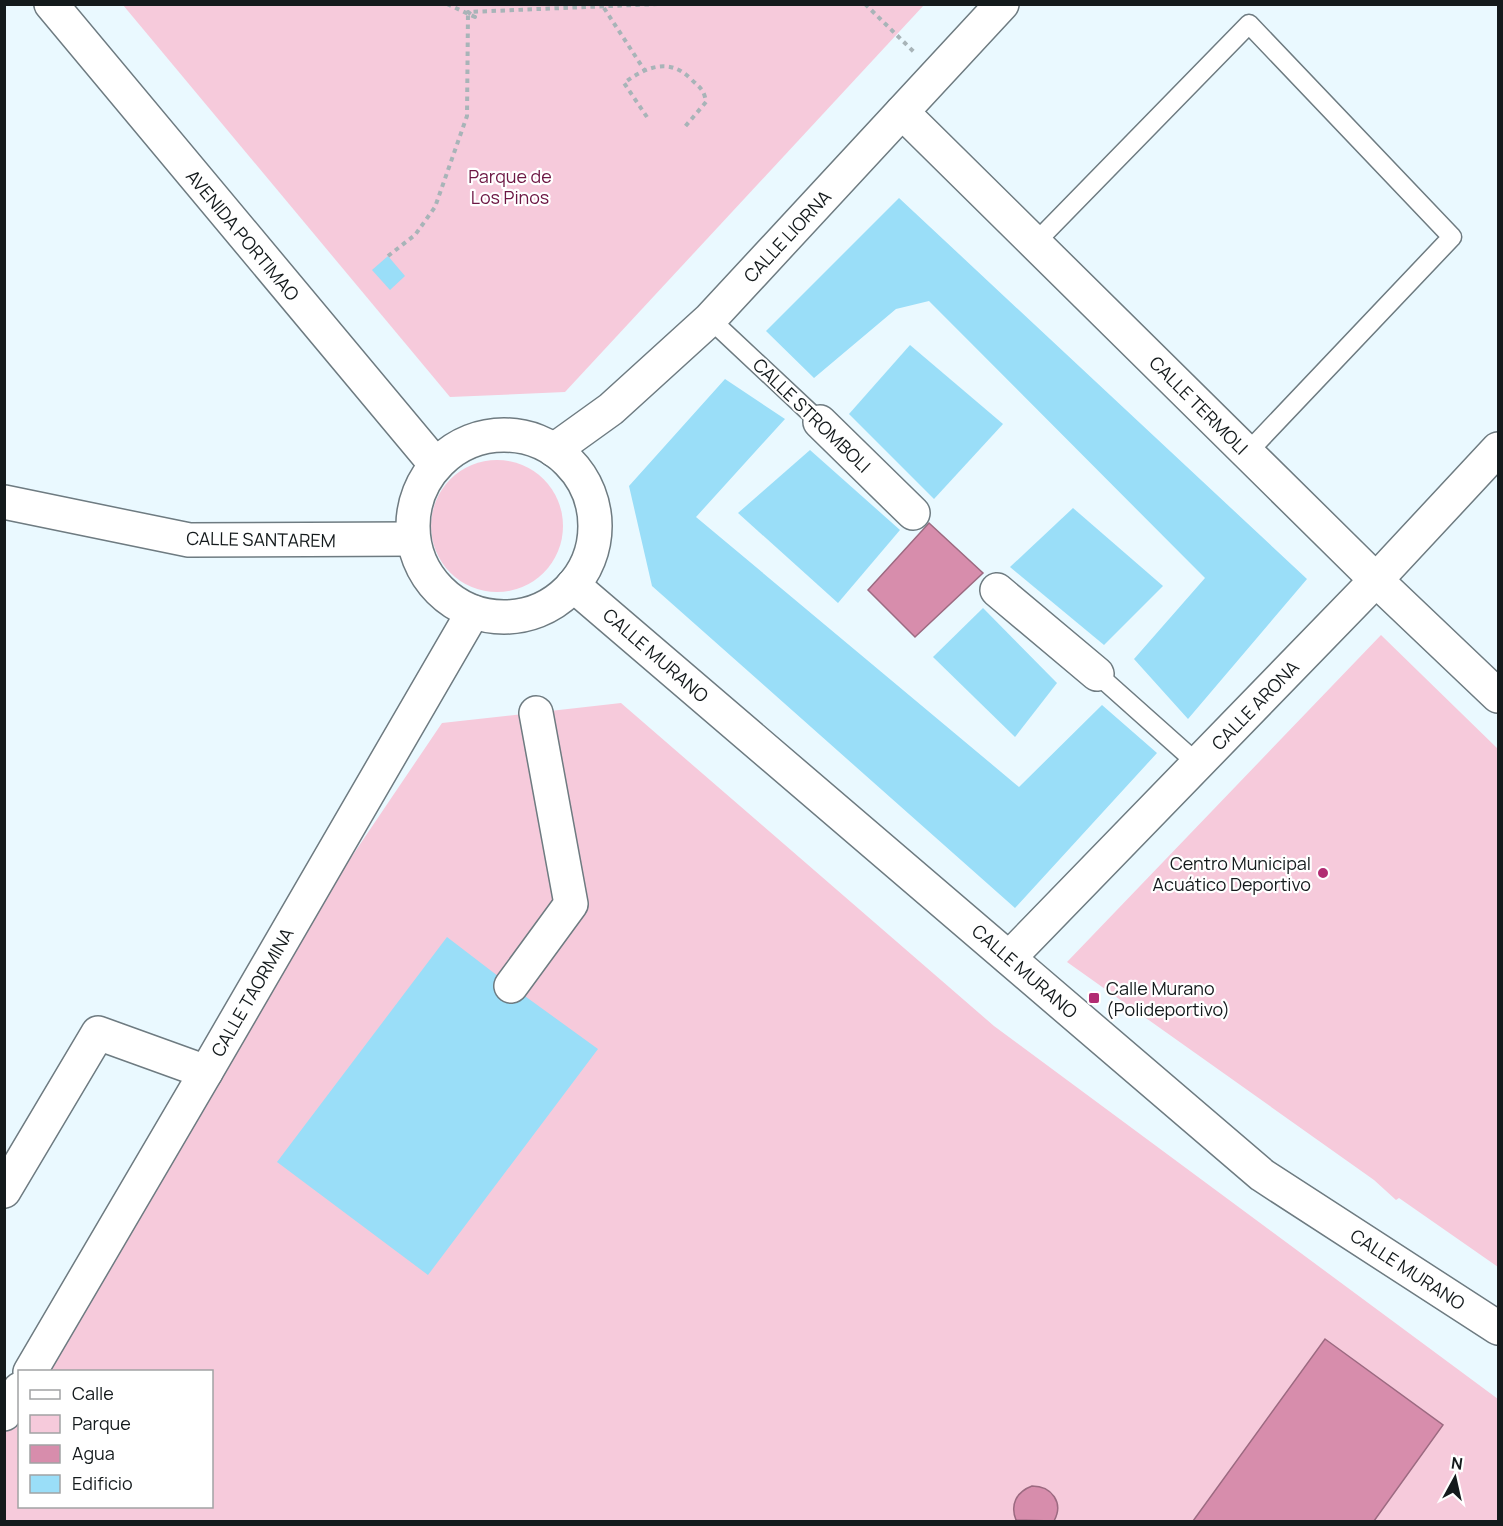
<svg xmlns="http://www.w3.org/2000/svg" width="1503" height="1526" font-family="Manrope,sans-serif">
	<style>
		.green { fill: #f6cadb }
		.water { fill: #d78dac; stroke: #9c6a81; stroke-width: 1.5 }
		.building { fill: #9adef8 }
		.lines { fill: none; stroke-linecap: round; stroke-linejoin: round }
		.lane-casing { stroke: #6e7b81; stroke-width: 21 }
		.street-casing { stroke: #6e7b81; stroke-width: 36 }
		.path { stroke: #a8b4b8; stroke-width: 4; stroke-dasharray: 4.5 4.5; stroke-linecap: butt }
		.lane { stroke: #fff; stroke-width: 18 }
		.street { stroke: #fff; stroke-width: 33 }
		.poi-dot { fill: #b12c72; stroke: #fff; stroke-width: 2 }
		.labels { text-anchor: middle; dominant-baseline: central; stroke-width: 4.5; stroke-linejoin: round; paint-order: stroke }
		.park-label { font-size: 18px; fill: #6c1643; stroke: #fff }
		.street-label { font-size: 18px; fill: #141a1c; stroke: #fff }
		.poi-label { font-size: 18px; fill: #141a1c; stroke: #fff; text-anchor: end }
	</style>
	<rect width="100%" height="100%" fill="#eaf9ff"/>
	<g class="green">
		<polygon points="123,5 924,5 565,392 450,397"/>
		<circle cx="497" cy="526" r="66"/>
		<polygon points="1381,635 1498,749 1498,1267 1399,1198 1396,1200 1374,1180 1067,962"/>
		<polygon points="621,703 994,1026 1498,1399 1498,1521 5,1522 5,1414 19,1389 20,1506 212,1506 212,1372 30,1371 206,1072 442,723"/>
	</g>
	<g class="water">
		<polygon points="929,523 983,573 915,637 868,590"/>
		<polygon points="1325,1339 1443,1425 1374,1521 1193,1521"/>
		<path d="M1032,1486C1052,1486 1064,1503 1054,1521L1016,1520C1010,1505 1016,1492 1032,1486Z"/>
	</g>
	<g class="building">
		<polygon points="899,198 1307,579 1188,719 1134,659 1205,578 929,301 896,309 814,378 766,331"/>
		<polygon points="388,256 405,276 390,290 372,270"/>
		<polygon points="910,345 1003,424 934,499 849,414"/>
		<polygon points="725,379 785,419 696,517 1019,787 1102,705 1157,753 1015,908 652,586 629,486"/>
		<polygon points="810,450 900,530 838,603 738,513"/>
		<polygon points="1073,508 1163,586 1104,645 1010,567"/>
		<polygon points="983,608 1057,683 1015,737 933,657"/>
		<polygon points="447,937 511,986 598,1049 428,1275 277,1162"/>
	</g>
	<g class="lines">
		<g class="lane-casing">
			<g id="lane">
				<polyline points="1035,243 1249,24 1452,237 1247,453"/>
				<polyline points="710,319 820,422"/>
				<polyline points="1097,674 1198,764"/>
			</g>
		</g>
		<g class="street-casing">
			<g id="street">
				<polyline points="51,4 436,465"/>
				<polyline points="902,112 1376,580 1498,696"/>
				<polyline points="820,422 913,513"/>
				<circle cx="504" cy="526" r="91"/>
				<polyline points="554,450 611,409 710,319 1002,4"/>
				<polyline points="4,502 189,540 413,539"/>
				<polyline points="573,585 1262,1175 1498,1328"/>
				<polyline points="997,590 1097,674"/>
				<polyline points="1009,958 1376,580 1498,449"/>
				<polyline points="511,986 571,904 536,713"/>
				<polyline points="4,1191 98,1033 206,1072"/>
				<polyline points="30,1372 206,1072 473,612"/>
				<polyline points="4,1414 20,1389"/>
			</g>
		</g>
		<g class="path">
			<polyline points="447,4 475,17 468,12 658,4"/>
			<polyline points="865,4 914,52"/>
			<polyline points="604,8 645,71"/>
			<path d="M647,117L624,83C646,67 669,57 691,79C700,88 704,89 706,102L683,129"/>
			<polyline points="388,256 415,235 435,207 467,116 468,12"/>
		</g>
		<use href="#lane" class="lane"/>
		<use href="#street" class="street"/>
	</g>
	<g class="poi-dot">
		<circle cx="1323" cy="873" r="6"/>
		<rect x="1088" y="992" width="12" height="12" rx="3"/>
	</g>
	<g class="labels">
		<g class="park-label">
			<text x="510" y="176">Parque de<tspan x="510" dy="21">Los Pinos</tspan></text>
		</g>
		<g class="street-label">
			<text transform="translate(243 235) rotate(50)">AVENIDA PORTIMAO</text>
			<text transform="translate(787 236) rotate(-47)">CALLE LIORNA</text>
			<text transform="translate(1199 405) rotate(45)">CALLE TERMOLI</text>
			<text transform="translate(812 415) rotate(44)">CALLE STROMBOLI</text>
			<text transform="translate(261 539) rotate(1)">CALLE SANTAREM</text>
			<text transform="translate(656 655) rotate(41)">CALLE MURANO</text>
			<text transform="translate(1255 705) rotate(-46)">CALLE ARONA</text>
			<text transform="translate(1025 971) rotate(41)">CALLE MURANO</text>
			<text transform="translate(252 992) rotate(-60)">CALLE TAORMINA</text>
			<text transform="translate(1408 1269) rotate(33)">CALLE MURANO</text>
		</g>
		<g class="poi-label">
			<text x="1311" y="863">Centro Municipal<tspan x="1311" dy="21">Acuático Deportivo</tspan></text>
			<text x="1106" y="988" text-anchor="start">Calle Murano<tspan x="1106" dy="21">(Polideportivo)</tspan></text>
		</g>
	</g>
	<rect width="1503" height="1526" fill="none" stroke="#141a1c" stroke-width="12"/>
	<rect x="18" y="1370" width="195" height="138" fill="#ffffff" stroke="#a1a3a4" stroke-width="1.5"/>
	<rect x="30" y="1390" width="30" height="9" fill="#ffffff" stroke="#a1a3a4" stroke-width="1.5"/>
	<text x="72" y="1400" font-size="18" fill="#141a1c">Calle</text>
	<rect x="30" y="1415" width="30" height="18" fill="#f6cadb" stroke="#a1a3a4" stroke-width="1.5"/>
	<text x="72" y="1430" font-size="18" fill="#141a1c">Parque</text>
	<rect x="30" y="1445" width="30" height="18" fill="#d78dac" stroke="#a1a3a4" stroke-width="1.5"/>
	<text x="72" y="1460" font-size="18" fill="#141a1c">Agua</text>
	<rect x="30" y="1475" width="30" height="18" fill="#9adef8" stroke="#a1a3a4" stroke-width="1.5"/>
	<text x="72" y="1490" font-size="18" fill="#141a1c">Edificio</text>
	<g transform="translate(1455 1478) rotate(8)" stroke="#ffffff" stroke-width="4.5" paint-order="stroke">
	<path d="M0-4.5L10 22L0 15L-10 22Z" fill="#141a1c"/>
	<text y="-9" font-size="16" font-weight="bold" text-anchor="middle" fill="#141a1c">N</text>
	</g>
</svg>
